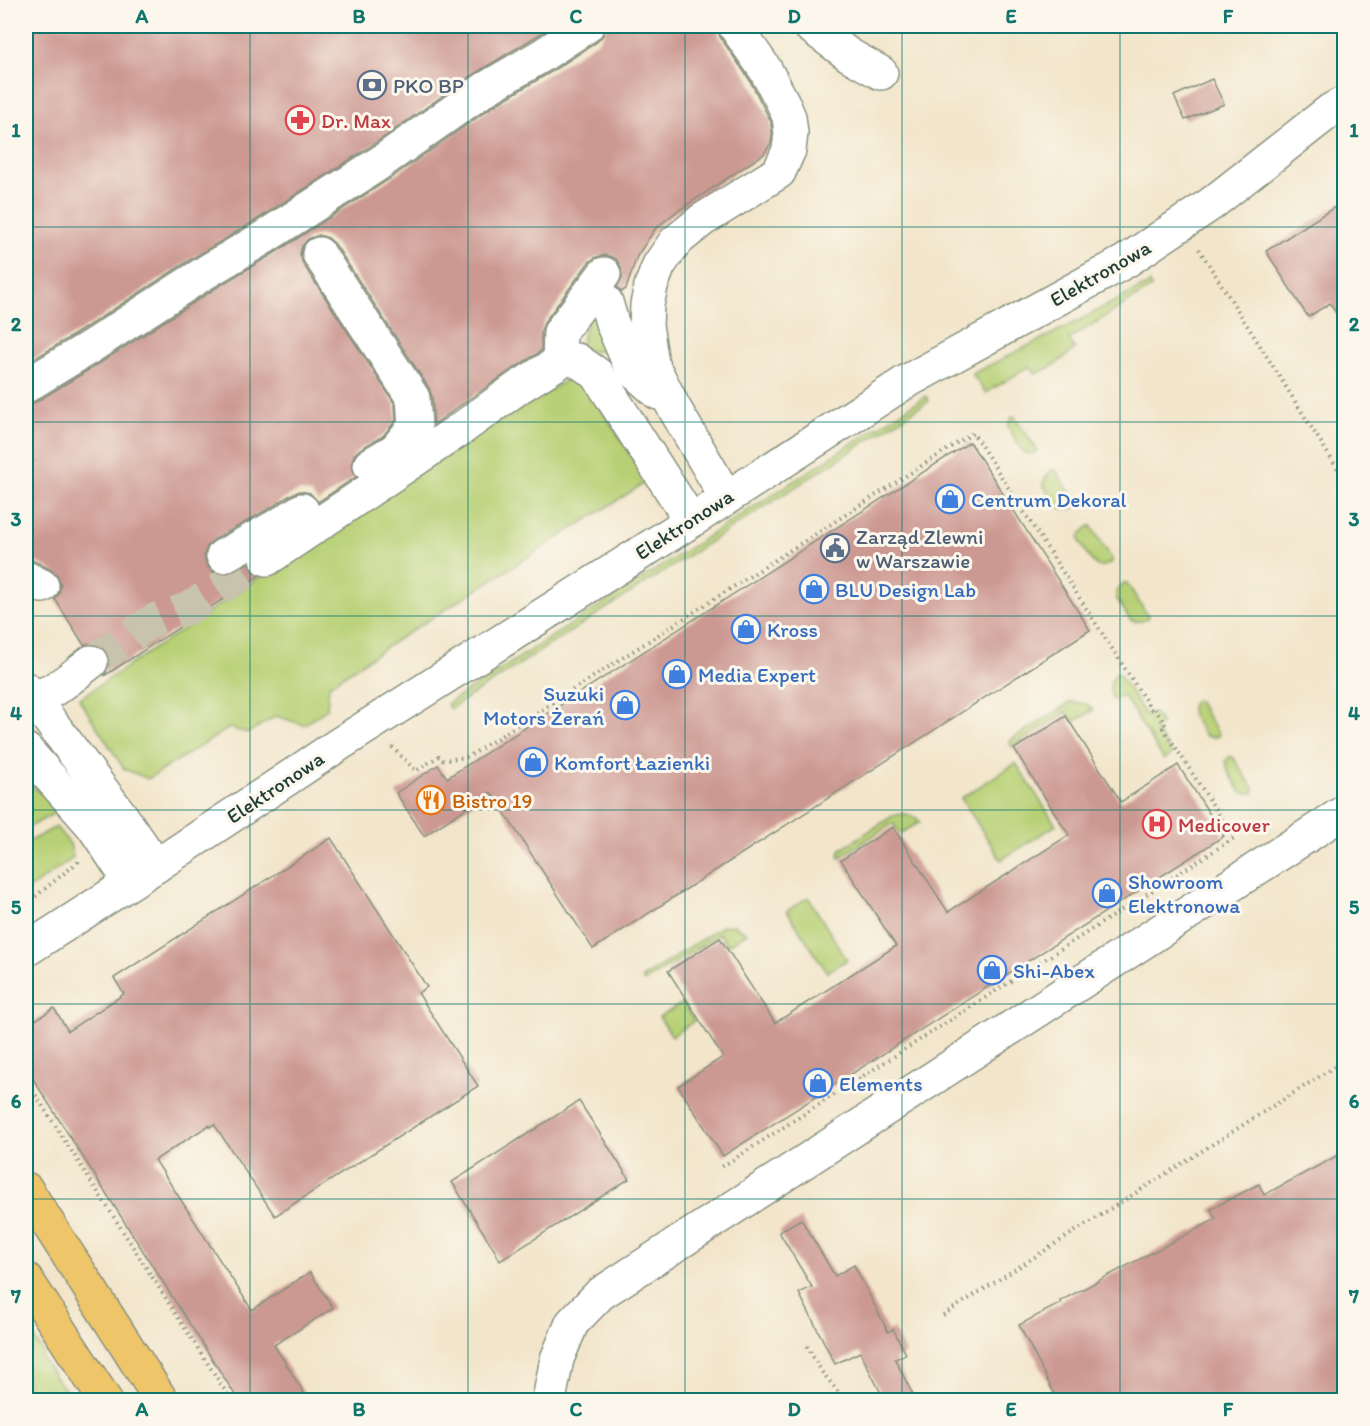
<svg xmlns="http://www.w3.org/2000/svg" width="1370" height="1426" font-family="Itim,sans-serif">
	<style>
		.green { fill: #b7d075; stroke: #6b8654; stroke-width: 1.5 }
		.building { fill: #cc9992 }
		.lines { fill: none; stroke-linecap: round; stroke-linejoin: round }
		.minor-tunnel { stroke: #c8c3ac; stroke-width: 33; stroke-dasharray: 33 16; stroke-linecap: butt }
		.minor-casing { stroke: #88917f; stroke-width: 36 }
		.major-casing { stroke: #88917f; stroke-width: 36 }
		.path { stroke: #88917f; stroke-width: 4; stroke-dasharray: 1.5 4.5; stroke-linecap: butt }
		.minor { stroke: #fff; stroke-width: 33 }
		.major { stroke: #eec569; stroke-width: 33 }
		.grid { fill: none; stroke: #0f766e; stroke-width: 1.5; stroke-opacity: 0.55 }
		.labels { text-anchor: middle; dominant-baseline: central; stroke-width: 6; stroke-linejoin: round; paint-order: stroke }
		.service-label { font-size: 21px; fill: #4e5e75; stroke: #fbf7ec; text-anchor: start }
		.health-label { font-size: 21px; fill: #be3a42; stroke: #fbf7ec; text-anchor: start }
		.street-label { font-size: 21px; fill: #1f3d34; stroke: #fbf7ec }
		.shop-label { font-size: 21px; fill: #366cbe; stroke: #fbf7ec; text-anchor: start }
		.food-label { font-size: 21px; fill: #c56008; stroke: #fbf7ec; text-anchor: start }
		.neatline { fill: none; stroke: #0f766e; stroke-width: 2 }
		.grid-label { font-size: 20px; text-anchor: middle; font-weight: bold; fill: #0f766e }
	</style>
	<rect width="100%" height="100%" fill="#fbf7ec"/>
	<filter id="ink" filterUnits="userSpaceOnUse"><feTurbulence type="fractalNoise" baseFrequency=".0167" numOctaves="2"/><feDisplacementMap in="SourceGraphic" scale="12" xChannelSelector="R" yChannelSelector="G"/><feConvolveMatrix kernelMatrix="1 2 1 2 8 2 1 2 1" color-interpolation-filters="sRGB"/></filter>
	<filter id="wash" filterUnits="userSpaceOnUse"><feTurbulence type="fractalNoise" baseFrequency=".008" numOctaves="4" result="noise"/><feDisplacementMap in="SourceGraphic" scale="24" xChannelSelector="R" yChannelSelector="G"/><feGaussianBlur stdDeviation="1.35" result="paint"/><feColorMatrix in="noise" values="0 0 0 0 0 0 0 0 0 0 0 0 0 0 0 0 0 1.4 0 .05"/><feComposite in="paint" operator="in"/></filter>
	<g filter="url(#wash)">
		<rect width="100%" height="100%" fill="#f2e5ca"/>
		<g class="green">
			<polygon points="1150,283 1151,288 1069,339 1075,349 1056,364 1036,374 1030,366 986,393 972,374 1068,326"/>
			<path d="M599,306L609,349C599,351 590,353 580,348L589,312Z"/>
			<polygon points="570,379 576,380 589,390 648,481 397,640 329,685 327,709 304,725 276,716 248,733 229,728 148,779 124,769 79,699 385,493 563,382"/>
			<polygon points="926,396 929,401 450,709 447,704"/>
			<path d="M1012,417H1015L1038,451C1032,455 1028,454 1023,452L1008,427V423Z"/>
			<path d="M1052,470H1056L1076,503V507C1057,516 1053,500 1044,486C1043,479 1048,475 1052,470Z"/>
			<path d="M1088,527L1091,526L1112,559V562C1107,564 1104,568 1098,566C1093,565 1079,543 1079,538C1080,532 1085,530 1088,527Z"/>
			<path d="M1124,583H1127L1148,616L1147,619C1141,621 1136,623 1130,620L1116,598L1117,590Z"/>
			<path d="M1117,673L1119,674L1146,716L1154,713L1161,723V725L1155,729L1172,754L1164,760L1123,695L1116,699H1113C1108,689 1109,681 1117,673Z"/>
			<path d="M1194,701H1198L1219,735C1214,738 1210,738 1205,735C1198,724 1185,712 1194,701Z"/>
			<polygon points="1071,702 1087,704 1093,710 1074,722 1066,712 1012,747 1009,741"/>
			<polygon points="1229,757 1233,757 1254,789 1253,793 1245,793 1241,792 1228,771 1226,761"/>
			<polygon points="1016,763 1056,825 1001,860 961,798"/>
			<polygon points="26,780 60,810 26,829"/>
			<polygon points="906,814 916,818 920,822 900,834 893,823 839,858 840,850 894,815"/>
			<polygon points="56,827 70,844 73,858 26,891 26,843"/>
			<polygon points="808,897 847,960 827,972 787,911"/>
			<polygon points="734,925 747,933 728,945 720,934 644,982 642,978 722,926"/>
			<polygon points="683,1003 694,1021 672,1036 659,1017"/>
			<polygon points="26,1325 44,1354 41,1356 60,1384 61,1384 72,1400 37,1400 26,1382"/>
		</g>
		<g id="blocks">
			<g class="building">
				<polygon points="26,26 553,26 474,74 368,148 253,222 196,256 80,331 26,364"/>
				<polygon points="606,26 717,26 720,37 749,79 771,122 772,133 771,143 764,154 673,214 655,229 637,256 626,289 621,292 617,287 622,277 621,267 616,259 606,255 596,257 589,262 545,321 541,331 541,351 508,372 434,424 432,397 429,388 335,244 328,238 319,235 308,239 302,246 300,254 303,264 395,404 396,420 383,436 360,449 354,455 351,466 356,477 318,502 310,493 300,491 292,494 272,507 213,540 207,547 204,555 206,565 213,572 223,575 232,572 249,563 252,570 259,576 104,676 108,669 110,660 106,651 98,645 89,643 84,645 55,599 59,594 61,585 57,575 50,569 34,561 26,559 26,405 36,402 100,363 216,288 273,254 388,180 495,105 551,72 597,42 603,35"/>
				<polygon points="1212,79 1224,104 1185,120 1174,96"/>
				<polygon points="1344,201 1344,326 1330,303 1308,317 1266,251"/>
				<polygon points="970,442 1090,630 593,949 491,792 424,836 396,793 438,765 447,778"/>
				<polygon points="1066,716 1121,802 1178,765 1224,836 723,1156 678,1086 723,1057 668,971 720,938 775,1023 896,946 841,860 893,827 948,912 1069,835 1014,749"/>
				<polygon points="331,838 427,987 418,993 478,1086 275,1216 214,1124 210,1127 209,1125 155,1160 252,1310 310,1272 333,1308 274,1345 309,1401 239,1401 26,1068 26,1026 54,1008 68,1031 124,994 114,978"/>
				<polygon points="579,1101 629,1179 500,1261 495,1251 452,1182"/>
				<polygon points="1344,1152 1344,1401 1058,1401 1019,1325 1061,1303 1060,1301 1216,1219 1211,1209 1259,1184 1264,1195"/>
				<polygon points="801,1219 835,1276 854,1265 888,1332 893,1329 906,1354 895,1359 916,1401 885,1401 860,1352 835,1364 799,1293 812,1287 779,1232"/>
			</g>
		</g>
	</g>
	<g filter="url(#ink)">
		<use href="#blocks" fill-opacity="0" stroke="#88917f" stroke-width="1.5"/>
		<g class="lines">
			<polyline class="minor-tunnel" points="91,662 154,620 189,608 267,559"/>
			<g class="minor-casing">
				<g id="minor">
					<polyline points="810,26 849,55 881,73"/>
					<polyline points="319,254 413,398 415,426 395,450 370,465"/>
					<polyline points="606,302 612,323 632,370 658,393"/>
					<polyline points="577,360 597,374 691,521"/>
					<polyline points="26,386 90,347 206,272 263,238 378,164 485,89 541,56 587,26"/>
					<polyline points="726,497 673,406 652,364 646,325 647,305 651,286 659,265 675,242 702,220 779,172 789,150 791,133 789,117 783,103 765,69 735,26"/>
					<polyline points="223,556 282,523 302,510"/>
					<polyline points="267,559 462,428 519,387 559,362 560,332 604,274"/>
					<polyline points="26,578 42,586"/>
					<polyline points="26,689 120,814 156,866"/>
					<path d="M26,697C51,698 72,676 91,662"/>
					<polyline points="26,750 93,826 130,882"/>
					<polyline points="26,950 156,866 338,745 691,521 904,383 1126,261 1211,204 1331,110 1344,103"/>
					<polyline points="549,1400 557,1359 572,1323 600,1294 1344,812"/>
				</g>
			</g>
			<g class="major-casing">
				<g id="major">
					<polyline points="26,1189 161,1400"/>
					<polyline points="26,1279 105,1400"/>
				</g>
			</g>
			<g class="path">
				<polyline points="1199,249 1344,479"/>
				<polyline points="26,468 36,461"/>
				<polyline points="392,747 416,771 439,756 443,760 468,757 973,433 1151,709 1154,707 1166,726 1163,728 1234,838 720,1168"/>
				<polyline points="26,904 78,862 77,858"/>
				<polyline points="26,1080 231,1400"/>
				<polyline points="943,1315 1344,1061"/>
				<polyline points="807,1346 822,1372 845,1400"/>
			</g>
			<use href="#minor" class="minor"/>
			<use href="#major" class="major"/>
		</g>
	</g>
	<path class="grid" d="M250,26V1400M468,26V1400M685,26V1400M902,26V1400M1120,26V1400M26,227H1344M26,422H1344M26,616H1344M26,810H1344M26,1004H1344M26,1199H1344"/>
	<defs>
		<g id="bank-ring" transform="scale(1.5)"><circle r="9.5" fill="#fbf7ec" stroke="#5c6f8a" stroke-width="1.5"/><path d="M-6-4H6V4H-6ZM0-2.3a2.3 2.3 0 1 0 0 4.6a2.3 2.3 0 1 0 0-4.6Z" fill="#5c6f8a"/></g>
		<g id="pharmacy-ring" transform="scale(1.5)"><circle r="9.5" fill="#fbf7ec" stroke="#e0444e" stroke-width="1.5"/><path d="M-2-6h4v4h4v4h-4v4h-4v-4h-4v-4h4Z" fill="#e0444e"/></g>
		<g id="shop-ring" transform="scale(1.5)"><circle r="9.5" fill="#fbf7ec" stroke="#3f7fe0" stroke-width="1.5"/><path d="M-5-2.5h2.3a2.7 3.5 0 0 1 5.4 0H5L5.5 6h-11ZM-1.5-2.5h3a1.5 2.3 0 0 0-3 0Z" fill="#3f7fe0"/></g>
		<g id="civic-ring" transform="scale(1.5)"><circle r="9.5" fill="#fbf7ec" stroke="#5c6f8a" stroke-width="1.5"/><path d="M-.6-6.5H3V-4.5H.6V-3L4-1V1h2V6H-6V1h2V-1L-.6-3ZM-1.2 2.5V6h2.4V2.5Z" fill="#5c6f8a"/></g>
		<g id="restaurant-ring" transform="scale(1.5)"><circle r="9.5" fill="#fbf7ec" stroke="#e8710a" stroke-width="1.5"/><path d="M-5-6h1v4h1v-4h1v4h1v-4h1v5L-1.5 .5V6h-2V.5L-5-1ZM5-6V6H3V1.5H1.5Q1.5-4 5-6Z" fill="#e8710a"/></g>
		<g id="hospital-ring" transform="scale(1.5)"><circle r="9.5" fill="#fbf7ec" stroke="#e0444e" stroke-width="1.5"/><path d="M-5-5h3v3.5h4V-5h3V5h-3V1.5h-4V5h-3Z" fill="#e0444e"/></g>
	</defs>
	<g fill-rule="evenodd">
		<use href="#bank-ring" x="372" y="85"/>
		<use href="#pharmacy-ring" x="300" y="120"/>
		<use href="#shop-ring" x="950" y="499"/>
		<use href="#civic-ring" x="835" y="548"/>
		<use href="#shop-ring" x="814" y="589"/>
		<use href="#shop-ring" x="746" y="629"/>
		<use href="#shop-ring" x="677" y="674"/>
		<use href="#shop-ring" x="625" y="705"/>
		<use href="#shop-ring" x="533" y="762"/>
		<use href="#restaurant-ring" x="431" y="800"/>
		<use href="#hospital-ring" x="1157" y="824"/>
		<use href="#shop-ring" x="1107" y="893"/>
		<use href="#shop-ring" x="992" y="970"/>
		<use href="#shop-ring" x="818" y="1083"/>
	</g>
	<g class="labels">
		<g class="service-label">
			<text x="393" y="85">PKO BP</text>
			<text x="856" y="536">Zarząd Zlewni<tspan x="856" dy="24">w Warszawie</tspan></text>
		</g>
		<g class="health-label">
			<text x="321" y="120">Dr. Max</text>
			<text x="1178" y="824">Medicover</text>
		</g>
		<g class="street-label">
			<text transform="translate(1100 273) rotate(-30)">Elektronowa</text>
			<text transform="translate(684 524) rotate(-33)">Elektronowa</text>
			<text transform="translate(275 787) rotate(-34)">Elektronowa</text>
		</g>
		<g class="shop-label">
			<text x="971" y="499">Centrum Dekoral</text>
			<text x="835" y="589">BLU Design Lab</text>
			<text x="767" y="629">Kross</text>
			<text x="698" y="674">Media Expert</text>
			<text x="604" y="693" text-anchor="end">Suzuki<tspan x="604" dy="24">Motors Żerań</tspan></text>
			<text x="554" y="762">Komfort Łazienki</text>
			<text x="1128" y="881">Showroom<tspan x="1128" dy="24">Elektronowa</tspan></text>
			<text x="1013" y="970">Shi-Abex</text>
			<text x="839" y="1083">Elements</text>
		</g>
		<g class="food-label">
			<text x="452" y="800">Bistro 19</text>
		</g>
	</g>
	<rect width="1370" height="1426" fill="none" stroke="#fbf7ec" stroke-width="66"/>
	<rect x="33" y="33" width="1304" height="1360" class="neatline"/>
	<g class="grid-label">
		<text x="142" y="23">A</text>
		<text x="359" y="23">B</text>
		<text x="576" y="23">C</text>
		<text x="794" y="23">D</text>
		<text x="1011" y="23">E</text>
		<text x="1228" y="23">F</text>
		<text x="16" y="137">1</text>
		<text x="1354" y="137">1</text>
		<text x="16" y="331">2</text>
		<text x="1354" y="331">2</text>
		<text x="16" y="526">3</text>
		<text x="1354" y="526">3</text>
		<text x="16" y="720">4</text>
		<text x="1354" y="720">4</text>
		<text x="16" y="914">5</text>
		<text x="1354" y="914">5</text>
		<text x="16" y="1108">6</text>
		<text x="1354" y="1108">6</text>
		<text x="16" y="1303">7</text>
		<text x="1354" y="1303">7</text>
		<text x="142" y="1416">A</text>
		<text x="359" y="1416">B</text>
		<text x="576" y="1416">C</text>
		<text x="794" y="1416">D</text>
		<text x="1011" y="1416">E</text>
		<text x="1228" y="1416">F</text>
	</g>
</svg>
